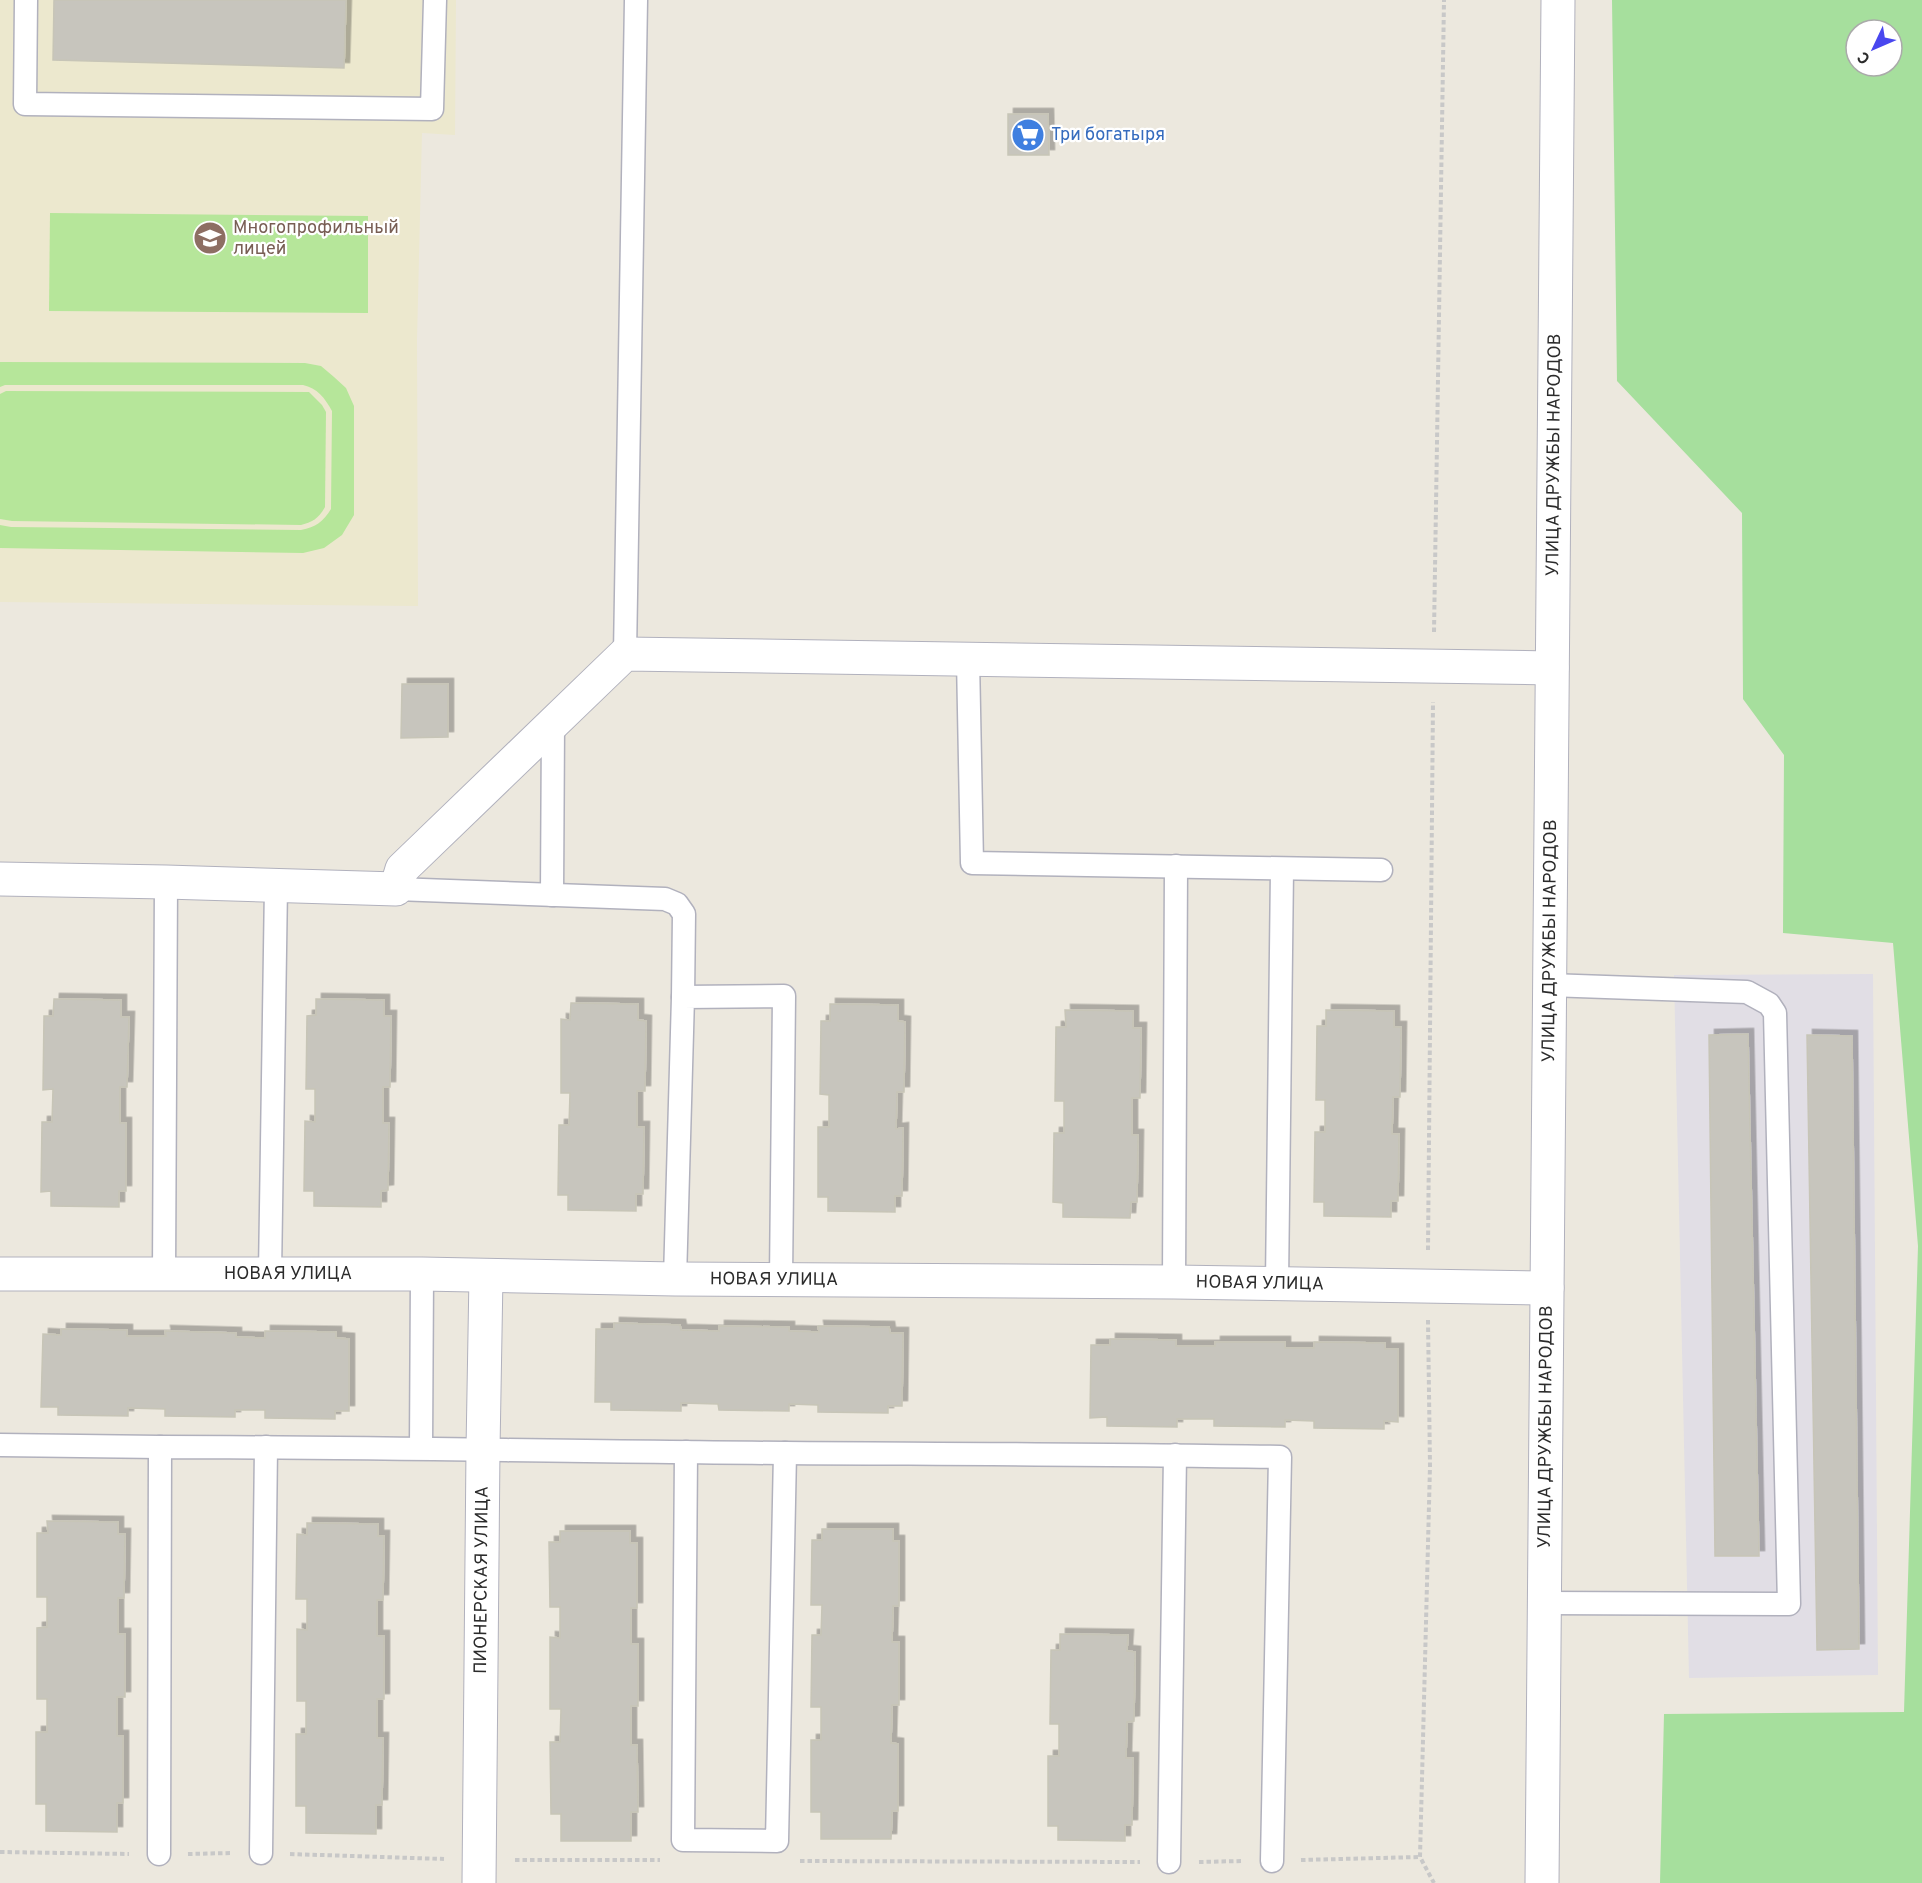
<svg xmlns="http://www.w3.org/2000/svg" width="1922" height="1883" font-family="Overpass,sans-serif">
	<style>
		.industrial { fill: #e1dee5 }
		.education { fill: #ece8ce }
		.green { fill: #a6df9d; fill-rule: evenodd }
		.pitch { fill: #b6e69a }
		.building { fill: #c7c5bd; stroke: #c7c5b7; stroke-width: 1.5; filter: url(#shadow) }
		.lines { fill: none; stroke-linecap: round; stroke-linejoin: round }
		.service-casing { stroke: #b1b1bd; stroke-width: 25 }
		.minor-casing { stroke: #b1b1bd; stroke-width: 35 }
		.tertiary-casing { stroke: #b1b1bd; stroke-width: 35 }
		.path { stroke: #c8c8c8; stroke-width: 4; stroke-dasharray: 4.5 3; stroke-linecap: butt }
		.service { stroke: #fff; stroke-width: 22 }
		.minor { stroke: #fff; stroke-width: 33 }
		.tertiary { stroke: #fff; stroke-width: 33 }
		.labels { text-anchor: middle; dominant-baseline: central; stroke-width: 4.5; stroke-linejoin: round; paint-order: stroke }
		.shop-label { font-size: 18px; fill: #366cbe; stroke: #fff; text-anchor: start }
		.education-label { font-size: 18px; fill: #785e54; stroke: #fff; text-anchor: start }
		.street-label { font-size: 18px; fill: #2b2b2b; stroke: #fff }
	</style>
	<defs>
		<filter id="shadow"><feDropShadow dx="5.5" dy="-5.5" stdDeviation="0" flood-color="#0004"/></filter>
	</defs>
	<rect width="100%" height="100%" fill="#ece8de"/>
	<polygon class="industrial" points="1873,974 1878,1675 1689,1678 1674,975"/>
	<polygon class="education" points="0,0 456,0 455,135 422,133 417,340 418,606 0,602"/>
	<path class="green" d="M1612,0H1922V1883H1660L1664,1714L1904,1712L1918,1246L1893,943L1783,933L1784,755L1743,699L1742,513L1617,381ZM1856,30H1892V66H1856Z"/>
	<g class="pitch">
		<polygon points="50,213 368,216 368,313 49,311"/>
		<path d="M0,362L305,363L321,366L334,377L346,388L354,406V515L342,535L324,548L303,553L0,548V525L11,527L301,530C316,527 323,522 331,509L332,411C325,398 317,388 303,385H5L0,387Z"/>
		<path d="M6,391L309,392L322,405L326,412L325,507C319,518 313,522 301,525L12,521L0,519V394Z"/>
	</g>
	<g class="building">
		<polygon points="54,0 346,0 344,68 53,60"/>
		<polygon points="1008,114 1048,114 1049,155 1008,155"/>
		<polygon points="402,684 448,684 448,737 401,738"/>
		<polygon points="54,999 121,1000 121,1017 129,1017 127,1087 120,1087 120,1123 126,1123 126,1191 119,1191 119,1207 51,1206 51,1191 41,1192 42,1122 52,1122 53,1089 43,1090 44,1016 53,1016"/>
		<polygon points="316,999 384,1000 384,1016 391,1016 390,1087 383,1087 383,1123 389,1123 388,1190 381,1191 381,1207 314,1206 314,1191 304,1191 305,1121 315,1122 315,1089 306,1089 307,1016 316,1015"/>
		<polygon points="571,1003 638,1004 638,1020 646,1021 645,1091 637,1091 637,1127 644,1127 643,1194 636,1194 636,1211 568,1210 568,1195 558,1195 559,1125 569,1125 570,1093 561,1093 561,1019 570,1020"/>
		<polygon points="830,1004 898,1005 898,1021 905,1022 904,1092 897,1092 896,1129 903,1128 902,1196 895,1196 895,1212 828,1211 828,1197 818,1197 818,1127 829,1127 829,1095 820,1094 821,1021 830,1021"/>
		<polygon points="1065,1010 1133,1011 1133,1028 1141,1028 1140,1098 1132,1098 1132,1135 1138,1135 1137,1202 1131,1202 1130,1218 1063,1217 1063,1203 1053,1202 1054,1133 1064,1133 1064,1101 1055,1101 1056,1027 1066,1027"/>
		<polygon points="1326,1010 1394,1011 1394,1027 1401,1027 1400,1097 1393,1097 1392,1134 1399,1134 1398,1201 1391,1201 1391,1217 1324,1216 1324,1202 1314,1202 1315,1132 1325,1132 1325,1100 1316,1100 1317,1026 1326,1026"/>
		<polygon points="1748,1034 1759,1556 1715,1556 1709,1035"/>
		<polygon points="1807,1035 1852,1036 1859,1649 1817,1650"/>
		<polygon points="614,1323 680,1325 681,1330 719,1331 719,1326 789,1327 789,1331 819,1332 818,1326 889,1327 890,1333 903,1333 902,1406 888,1406 888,1413 818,1412 818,1405 789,1404 789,1411 719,1410 718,1404 681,1403 681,1411 611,1410 611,1402 595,1402 596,1329 614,1329"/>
		<polygon points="61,1329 127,1330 127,1336 166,1336 165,1331 236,1333 236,1337 265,1338 265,1331 336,1332 336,1338 349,1339 349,1411 335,1411 335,1419 265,1418 265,1410 235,1410 235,1417 165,1416 165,1409 128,1408 128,1416 58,1415 58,1407 41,1407 43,1334 61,1335"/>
		<polygon points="1110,1339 1176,1340 1176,1346 1215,1346 1215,1342 1285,1342 1285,1348 1314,1348 1314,1342 1385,1343 1385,1349 1398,1349 1398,1422 1384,1421 1384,1429 1314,1428 1314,1421 1285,1420 1285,1427 1214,1426 1214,1419 1177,1419 1177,1427 1107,1426 1107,1417 1090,1418 1091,1345 1110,1345"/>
		<polygon points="47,1521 118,1522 118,1534 125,1534 124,1598 118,1598 118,1634 125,1634 125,1697 117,1697 117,1736 123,1736 123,1803 117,1803 117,1832 46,1831 46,1804 36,1804 36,1732 47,1732 47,1699 37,1699 37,1628 47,1627 47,1597 37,1597 37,1533 48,1533"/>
		<polygon points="307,1523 378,1524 378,1536 384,1536 383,1600 377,1600 377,1636 384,1636 384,1699 377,1699 377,1738 383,1738 382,1805 376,1805 376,1834 306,1833 306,1806 296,1806 296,1734 306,1734 306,1701 297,1701 297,1629 307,1630 307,1599 296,1599 297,1534 307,1535"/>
		<polygon points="822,1529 893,1529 893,1541 899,1541 899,1606 893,1606 892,1642 899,1642 899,1705 892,1705 891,1743 898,1744 898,1811 892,1811 891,1839 821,1839 821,1812 811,1812 811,1740 821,1740 821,1707 811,1707 812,1635 821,1635 822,1605 811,1605 812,1540 822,1540"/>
		<polygon points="560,1531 630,1531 630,1543 637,1543 637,1608 631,1608 631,1644 638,1644 638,1706 631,1706 631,1745 637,1745 638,1812 631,1812 631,1841 561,1841 561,1814 551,1814 550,1742 560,1742 561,1709 550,1709 550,1637 560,1638 560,1607 550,1607 549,1542 560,1542"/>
		<polygon points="1060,1634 1128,1635 1127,1651 1135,1652 1134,1721 1127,1722 1126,1758 1133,1758 1132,1825 1125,1825 1125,1841 1058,1840 1058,1826 1048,1826 1048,1756 1059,1756 1059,1724 1050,1724 1051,1650 1060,1650"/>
	</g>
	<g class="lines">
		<g class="service-casing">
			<g id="service">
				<polyline points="26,0 25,104 432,109 435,0"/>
				<polyline points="625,654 636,0"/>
				<polyline points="968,659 972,863 1381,870"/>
				<polyline points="396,889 665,899 677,904 684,914 683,997"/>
				<polyline points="552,895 553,723"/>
				<polyline points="270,1273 276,886"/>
				<polyline points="164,1275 166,882"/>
				<polyline points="675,1279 683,997 784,996 781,1279"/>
				<polyline points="1174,1282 1176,866"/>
				<polyline points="1277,1283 1282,869"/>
				<polyline points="0,1445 160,1447"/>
				<polyline points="421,1448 422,1274"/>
				<polyline points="686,1452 683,1840 777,1841 785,1453"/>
				<polyline points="1544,1603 1789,1604 1775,1013 1769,1004 1747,992 1549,985"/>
				<polyline points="261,1853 266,1447"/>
				<path d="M159,1854L160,1447C368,1447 576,1452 785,1453C950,1454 1115,1454 1280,1457L1272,1861"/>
				<polyline points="1169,1862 1175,1455"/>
			</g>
		</g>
		<g class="minor-casing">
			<g id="minor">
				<polyline points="0,879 166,882 396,889 402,869 625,654 1552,668"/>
				<path id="s1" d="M0,1274H422L675,1279L1174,1282L1547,1288"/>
				<path id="s2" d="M479,1883L483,1449L486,1276"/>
			</g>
		</g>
		<g class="tertiary-casing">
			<g id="tertiary">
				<path id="s3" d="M1542,1883L1558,0"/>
			</g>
		</g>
		<g class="path">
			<polyline points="1434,632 1444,0"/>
			<polyline points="1428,1250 1433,702"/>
			<polyline points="1428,1320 1430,1466 1420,1857 1434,1883"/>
			<polyline points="0,1852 129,1854"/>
			<polyline points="188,1854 231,1853"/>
			<polyline points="290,1854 444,1859"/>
			<polyline points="515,1860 660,1860"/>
			<polyline points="1301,1860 1420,1857"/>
			<polyline points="800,1861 1140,1862"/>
			<polyline points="1199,1862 1242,1861"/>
		</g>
		<use href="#service" class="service"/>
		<use href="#minor" class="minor"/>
		<use href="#tertiary" class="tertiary"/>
	</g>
	<defs>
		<g id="supermarket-disc" transform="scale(1.725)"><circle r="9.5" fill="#3f7fe0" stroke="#fff"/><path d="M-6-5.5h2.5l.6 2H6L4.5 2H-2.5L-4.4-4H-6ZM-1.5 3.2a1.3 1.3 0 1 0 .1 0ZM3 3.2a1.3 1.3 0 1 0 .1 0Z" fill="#fff"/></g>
		<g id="school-disc" transform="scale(1.725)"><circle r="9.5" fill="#8d6e63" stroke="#fff"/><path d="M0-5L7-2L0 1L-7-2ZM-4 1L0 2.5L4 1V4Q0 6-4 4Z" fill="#fff"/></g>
	</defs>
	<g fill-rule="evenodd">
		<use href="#supermarket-disc" x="1028" y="135"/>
		<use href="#school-disc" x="210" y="238"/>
	</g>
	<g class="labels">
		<g class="shop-label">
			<text x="1051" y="135">Три богатыря</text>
		</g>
		<g class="education-label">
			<text x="233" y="228">Многопрофильный<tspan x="233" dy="21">лицей</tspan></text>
		</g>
		<g class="street-label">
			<text stroke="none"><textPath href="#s3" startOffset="1428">УЛИЦА ДРУЖБЫ НАРОДОВ</textPath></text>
			<text stroke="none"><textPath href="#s3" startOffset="942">УЛИЦА ДРУЖБЫ НАРОДОВ</textPath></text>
			<text stroke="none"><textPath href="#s1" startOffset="288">НОВАЯ УЛИЦА</textPath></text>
			<text stroke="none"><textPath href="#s1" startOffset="774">НОВАЯ УЛИЦА</textPath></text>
			<text stroke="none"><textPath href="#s1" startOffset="1260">НОВАЯ УЛИЦА</textPath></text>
			<text stroke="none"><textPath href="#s3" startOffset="456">УЛИЦА ДРУЖБЫ НАРОДОВ</textPath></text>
			<text stroke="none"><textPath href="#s2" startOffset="303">ПИОНЕРСКАЯ УЛИЦА</textPath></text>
		</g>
	</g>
	<g transform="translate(1874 48) rotate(226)"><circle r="28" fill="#ffffff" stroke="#aaaaaa" stroke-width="1.5"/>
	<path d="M0-4.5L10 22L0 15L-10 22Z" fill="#4947ef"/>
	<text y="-9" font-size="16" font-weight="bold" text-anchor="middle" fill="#2b2b2b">С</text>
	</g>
</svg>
